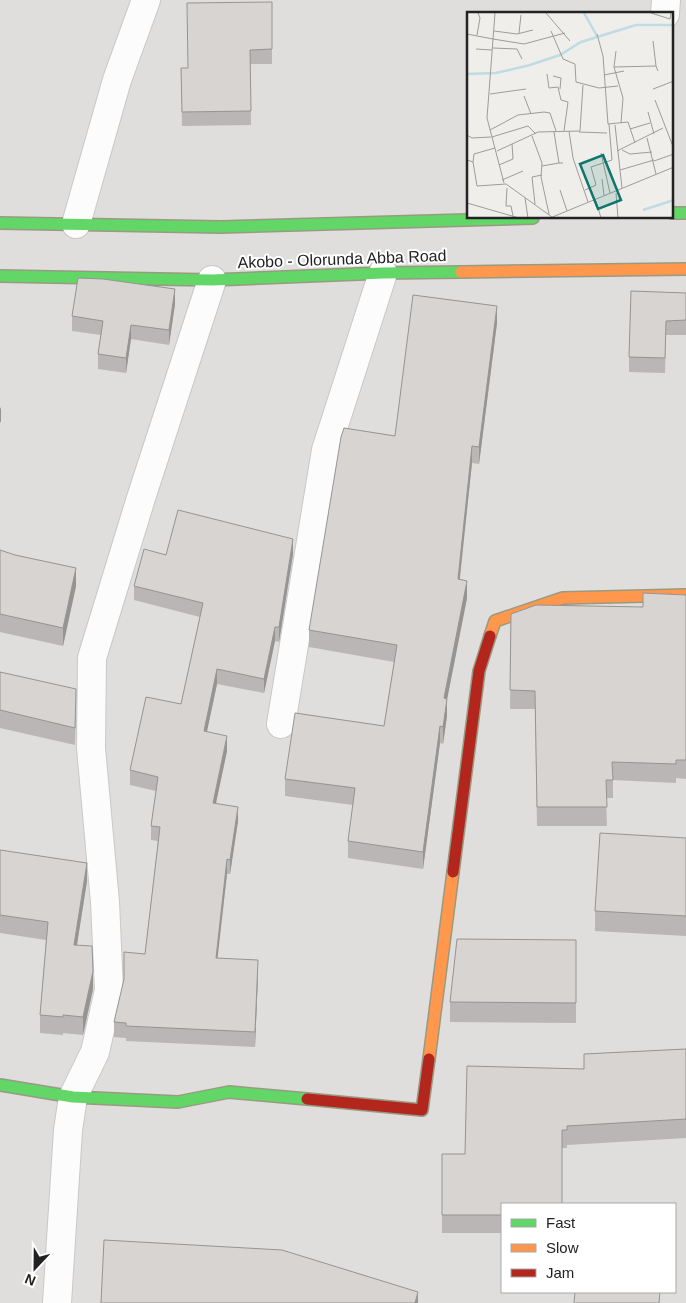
<svg xmlns="http://www.w3.org/2000/svg" width="686" height="1303" font-family="Helvetica,sans-serif">
	<style>
		.residential { fill: #dfdedc; fill-rule: evenodd }
		.lines { fill: none; stroke-linecap: round; stroke-linejoin: round }
		.street-casing { stroke: #c9c8c7; stroke-width: 30 }
		.fast-casing { stroke: #999a82; stroke-width: 14 }
		.slow-casing { stroke: #999a82; stroke-width: 14 }
		.jam-casing { stroke: #999a82; stroke-width: 14 }
		.street { stroke: #fdfcfc; stroke-width: 28 }
		.fast { stroke: #63d668; stroke-width: 11 }
		.slow { stroke: #ff974d; stroke-width: 11 }
		.jam { stroke: #b3261e; stroke-width: 11 }
		.wall { fill: #b9b6b5 }
		.shaded-wall { fill: #969493 }
		.building { fill: #d7d4d2; stroke: #969493 }
		.labels { text-anchor: middle; dominant-baseline: central; stroke-width: 4; stroke-linejoin: round; paint-order: stroke }
		.street-label { font-size: 16px; fill: #222; stroke: #fff }
		.inset-river { fill: none; stroke: #bfdbe3; stroke-width: 2.5 }
		.inset-road { fill: none; stroke: #9e9c9b; stroke-width: 1 }
		.view { fill: #0f766e; fill-opacity: 0.15; stroke: #0f766e; stroke-width: 2.5 }
		.inset-edge { fill: none; stroke: #222; stroke-width: 2.5 }
	</style>
	<rect width="100%" height="100%" fill="#f0eeeb"/>
	<path class="residential" d="M0,0H686V1303H0ZM468,14H672V218H468ZM502,1204H675V1292H502Z"/>
	<g class="lines">
		<g class="street-casing">
			<g id="street">
				<polyline points="665,14 666,0"/>
				<polyline points="76,224 117,80 146,0"/>
				<polyline points="281,724 326,450 383,273"/>
				<polyline points="57,1303 68,1130 73,1097 95,1052 109,990 105,902 91,748 92,658 141,498 212,280"/>
			</g>
		</g>
		<g class="fast-casing">
			<g id="fast">
				<polyline points="672,213 686,213"/>
				<polyline points="0,223 220,227 533,218"/>
				<polyline points="0,276 212,280 383,273 461,272"/>
				<polyline points="0,1085 73,1097 178,1102 229,1092 307,1099"/>
			</g>
		</g>
		<g class="slow-casing">
			<g id="slow">
				<polyline points="461,272 686,269"/>
				<polyline points="490,636 495,621 563,598 686,595"/>
				<polyline points="429,1059 453,872"/>
			</g>
		</g>
		<g class="jam-casing">
			<g id="jam">
				<polyline points="453,872 479,671 490,636"/>
				<polyline points="307,1099 422,1110 429,1059"/>
			</g>
		</g>
		<use href="#street" class="street"/>
		<use href="#fast" class="fast"/>
		<use href="#slow" class="slow"/>
		<use href="#jam" class="jam"/>
	</g>
	<g class="wall">
		<polygon points="272,2 272,64 250,64 251,125 182,126 181,68 188,68"/>
		<polygon points="686,293 686,335 666,335 665,373 629,372 629,357"/>
		<polygon points="175,304 169,345 131,339 126,373 98,369 98,354 101,335 72,331 72,316"/>
		<polygon points="497,323 479,464 472,463 459,579 467,598 447,699 447,716 443,744 440,743 423,869 348,858 348,841 353,805 285,796 285,779 384,726 394,662 309,647 309,630 395,436"/>
		<polygon points="0,550 76,586 63,646 0,632"/>
		<polygon points="293,554 279,642 275,641 264,693 217,684 207,731 227,751 216,803 238,821 230,874 227,874 217,958 258,975 255,1047 126,1041 126,1038 114,1037 114,1022 145,954 158,841 151,840 151,826 156,791 130,785 130,770 181,704 200,617 134,600 134,586 166,555"/>
		<polygon points="686,595 686,779 676,778 676,783 613,780 613,798 606,798 607,826 537,826 535,709 510,709 511,614 643,607"/>
		<polygon points="0,672 76,707 75,745 0,728"/>
		<polygon points="686,838 686,936 595,931 595,911"/>
		<polygon points="0,850 87,881 77,945 93,989 83,1035 63,1033 63,1035 40,1033 40,1015 46,940 0,933"/>
		<polygon points="576,940 576,1023 450,1022 450,1002"/>
		<polygon points="686,1049 686,1138 567,1145 567,1148 562,1148 502,1204 502,1233 442,1233 442,1154 465,1154 584,1069 584,1054"/>
	</g>
	<g class="shaded-wall">
		<polygon points="175,289 175,304 169,345 169,330"/>
		<polygon points="497,306 497,323 479,464 479,447"/>
		<polygon points="131,325 131,339 126,373 126,358"/>
		<polygon points="1,407 1,421 0,423 0,409"/>
		<polygon points="472,446 472,463 458,596 458,579"/>
		<polygon points="293,539 293,554 279,642 279,627"/>
		<polygon points="76,568 76,586 63,646 63,628"/>
		<polygon points="467,581 467,598 444,715 444,698"/>
		<polygon points="275,627 275,641 264,693 264,679"/>
		<polygon points="217,669 217,684 204,745 204,731"/>
		<polygon points="447,699 447,716 443,744 443,727"/>
		<polygon points="440,726 440,743 423,869 423,852"/>
		<polygon points="227,736 227,751 213,817 213,803"/>
		<polygon points="238,807 238,821 230,874 230,860"/>
		<polygon points="227,859 227,874 216,972 216,958"/>
		<polygon points="87,863 87,881 74,963 74,945"/>
		<polygon points="258,960 258,975 255,1047 255,1032"/>
		<polygon points="93,971 93,989 83,1035 83,1017"/>
		<polygon points="418,1292 418,1303 415,1303"/>
	</g>
	<g class="building">
		<polygon points="272,2 272,49 250,50 251,111 182,112 181,68 188,68 187,3"/>
		<polygon points="78,278 103,279 175,289 169,330 131,325 126,358 98,354 103,321 72,316"/>
		<polygon points="631,291 686,293 686,320 666,321 665,358 629,357"/>
		<polygon points="413,295 497,306 479,447 472,446 458,579 467,581 444,698 447,699 443,727 440,726 423,852 348,841 355,788 285,779 295,713 384,726 397,645 309,630 341,437 344,428 395,436"/>
		<polygon points="178,510 293,539 279,627 275,627 264,679 217,669 204,731 227,736 213,803 238,807 230,860 227,859 216,958 258,960 255,1032 126,1026 126,1023 114,1022 124,979 124,952 145,954 160,827 151,826 158,777 130,770 146,697 181,704 203,603 134,586 144,549 166,555"/>
		<polygon points="0,550 15,555 76,568 63,628 0,614"/>
		<polygon points="643,593 686,595 686,760 676,760 676,764 612,762 613,780 606,780 607,807 537,807 535,691 510,690 511,614 536,605 643,607"/>
		<polygon points="0,672 76,689 75,728 0,710"/>
		<polygon points="600,833 686,838 686,916 595,911"/>
		<polygon points="0,850 87,863 74,945 92,946 93,971 83,1017 63,1015 63,1017 40,1015 48,922 0,915"/>
		<polygon points="457,939 576,940 576,1003 450,1002"/>
		<polygon points="686,1049 686,1119 567,1126 567,1130 562,1130 562,1204 502,1204 502,1215 442,1215 442,1154 465,1154 467,1066 584,1069 584,1054"/>
		<polygon points="104,1240 282,1250 418,1292 415,1303 101,1303"/>
		<polygon points="575,1292 660,1292 659,1303 574,1303"/>
	</g>
	<g class="labels">
		<g class="street-label">
			<text transform="translate(342 259) rotate(-2)">Akobo - Olorunda Abba Road</text>
		</g>
	</g>
	<g transform="translate(467 12)">
		<rect width="206" height="206" fill="#f0eeeb"/>
		<path class="inset-river" d="M117,1L130,24M0,62L29,61L63,53L93,43L114,30L169,13H207M176,198L207,188"/>
		<path class="inset-road" d="M28,1L20,106L37,171M79,1L103,29M184,1L203,7L204,1M27,19L50,22L66,18M84,19L96,47L108,52L109,70L132,76L151,74M52,21L54,3M0,22L26,27M130,22L136,44L141,112L161,110L168,131M10,23L13,6L11,1M26,27L57,32L98,21M186,29L189,54M26,36L50,37L55,47M9,37L25,38M147,55L149,39M80,62L82,76L91,75L94,88L101,90L97,119M137,63L157,59M86,64L94,66L93,77M186,77L207,69M23,82L59,77M57,84L64,102M188,88L207,137M181,100L187,122M154,111L156,86L147,55L189,54L191,59M148,113L155,176M163,117L183,111M23,118L51,103L77,100L83,101L89,119M102,119L106,146L121,190M87,120L92,151H96M112,120L140,121M0,123L5,126L24,125M65,124L75,151L74,165L82,202M25,125L61,114L69,122M180,126L189,162M155,138L163,142L185,140M30,139L71,120L113,119L116,73M150,139L196,116M134,141L143,181M0,148L6,150L10,174L39,172L85,205M187,149L207,142M6,150L7,142L28,136M32,153L46,147L45,132M75,154L92,151M153,158L187,148M135,167L137,183M35,168L56,159M40,176L39,194H44L46,204M93,178L100,199M118,178L129,173L124,155L145,148L142,112M149,181L151,206M58,186L61,206M129,189L134,206M0,191L52,206M68,192L65,165L75,163M83,206L207,155"/>
		<path class="view" d="M136,143L154,188L131,197L113,152Z"/>
		<rect width="206" height="206" class="inset-edge"/>
	</g>
	<rect x="501" y="1203" width="175" height="90" fill="#ffffff" stroke="#a7a7a7"/>
	<rect x="511" y="1219" width="25" height="8" fill="#63d668" stroke="#a7a7a7"/>
	<text x="546" y="1228" font-size="15" fill="#222222">Fast</text>
	<rect x="511" y="1244" width="25" height="8" fill="#ff974d" stroke="#a7a7a7"/>
	<text x="546" y="1253" font-size="15" fill="#222222">Slow</text>
	<rect x="511" y="1269" width="25" height="8" fill="#b3261e" stroke="#a7a7a7"/>
	<text x="546" y="1278" font-size="15" fill="#222222">Jam</text>
	<g transform="translate(35 1268) rotate(202)" stroke="#ffffff" stroke-width="4" paint-order="stroke">
	<path d="M0-4L9 19L0 12L-9 19Z" fill="#222222"/>
	<text y="-8" font-size="14" font-weight="bold" text-anchor="middle" fill="#222222">N</text>
	</g>
</svg>
